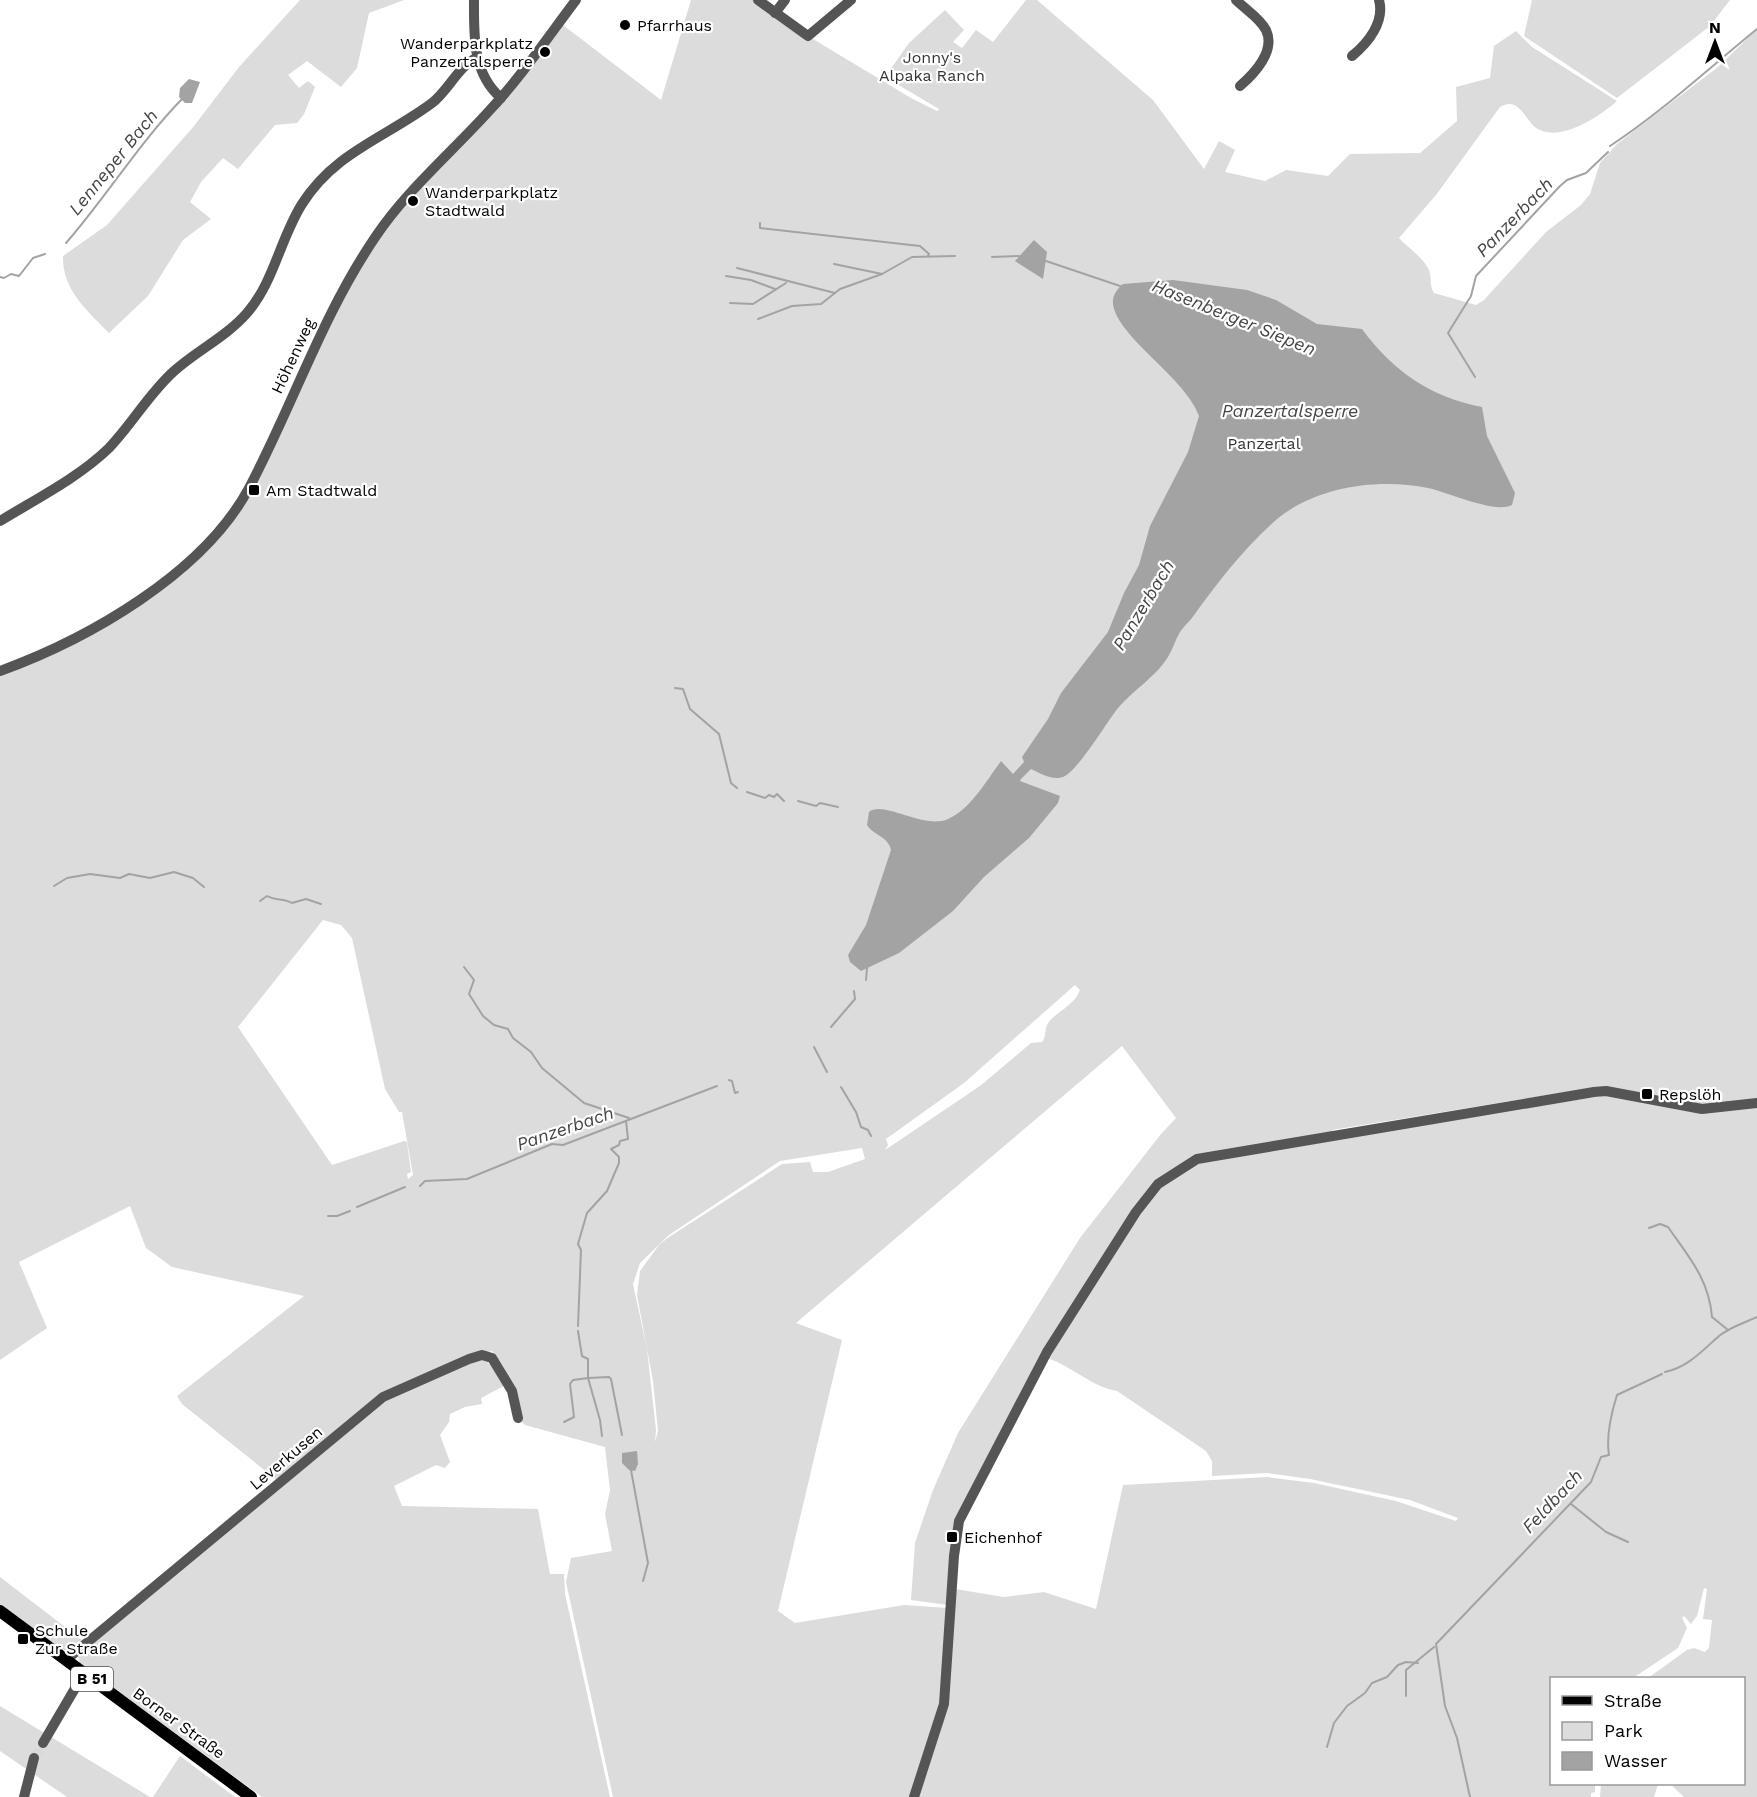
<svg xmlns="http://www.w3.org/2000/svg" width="1757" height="1797" font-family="'Work Sans',sans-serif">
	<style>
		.green { fill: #dcdcdc; fill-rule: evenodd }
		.water { fill: #a3a3a3 }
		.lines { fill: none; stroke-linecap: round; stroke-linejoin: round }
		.stream { stroke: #a3a3a3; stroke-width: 2 }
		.minor-tunnel { stroke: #d9d9d9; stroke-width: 10; stroke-dasharray: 10 5; stroke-linecap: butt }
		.minor { stroke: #555; stroke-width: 10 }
		.major { stroke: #000; stroke-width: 12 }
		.poi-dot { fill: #000; stroke: #fff; stroke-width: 2 }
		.labels { text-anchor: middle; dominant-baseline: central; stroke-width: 4.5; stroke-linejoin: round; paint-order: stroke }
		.shield { fill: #fff; stroke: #4c4c4c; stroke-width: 1.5 }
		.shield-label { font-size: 15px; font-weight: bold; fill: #000 }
		.poi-label { font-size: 16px; fill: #000; stroke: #fff; text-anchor: start }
		.park-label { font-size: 16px; fill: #333; stroke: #fff }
		.street-label { font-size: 16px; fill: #000; stroke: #fff }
		.water-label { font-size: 18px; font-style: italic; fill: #444; stroke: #fff }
	</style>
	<rect width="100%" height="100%" fill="#fff"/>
	<g class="green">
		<path d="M300,0H404L369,13L357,68L341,87L307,61L288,75L299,88L308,81L315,87L304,114L297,123L275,125L238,169L223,158L201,182L190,202L211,219L183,240L148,296L109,333C88,311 62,290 63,256L107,225L194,126L239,67Z"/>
		<path d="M691,0H758L808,36L911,98L937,111L939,109L885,77L909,43L945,10L964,30L953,42L962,48L976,30L993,42L1026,0H1037L1153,100L1204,169L1219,141L1235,150L1225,172L1265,181L1286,170L1328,176L1350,154L1420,153L1457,121L1456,87L1490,78L1494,46L1516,31L1532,47L1617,101C1600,116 1563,141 1540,130C1525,124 1521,95 1500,107L1436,195L1399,238C1408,248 1423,257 1429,270C1432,279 1429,285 1434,293L1476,305L1484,300L1546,232L1581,205L1590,194L1600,163L1617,144L1718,67L1757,29V1101C1727,1107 1694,1108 1664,1101C1640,1094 1620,1088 1596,1087L1332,1130L1341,1137L1608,1095L1696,1111L1757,1106V1797H1684L1670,1784H1744V1678H1648L1687,1650L1694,1648L1705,1652L1709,1648L1712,1620L1703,1619L1707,1589L1704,1588L1697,1616L1691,1624L1684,1616L1682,1618L1687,1628L1678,1648L1633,1678H1552V1784H1595V1792L1591,1793V1797H917L947,1708L955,1589L1004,1597L1044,1592L1096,1609L1123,1485L1267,1477L1314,1483L1396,1501L1456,1521L1458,1518L1410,1500L1310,1479L1267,1473L1212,1476V1461L1206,1451L1117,1391C1092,1387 1072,1366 1047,1358L1142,1208L1171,1177L1200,1162L1195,1158L1171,1171L1149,1191L1050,1342L961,1508L952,1542L948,1605L911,1600L915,1543L933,1490L958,1433L1080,1238L1161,1134L1176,1118L1122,1046L796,1323L842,1340L778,1611L795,1623L904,1605L948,1608L945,1679L939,1714L912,1797H613L566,1582L571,1558L612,1551L605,1514L610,1490L605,1447L525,1425L518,1418C518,1393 508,1370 492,1351L467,1358L470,1361L485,1360L499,1372L506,1385L481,1398L482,1404L465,1407L450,1414L449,1422L440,1435L450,1462L445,1468L436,1465L394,1486L402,1506L538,1509L550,1574H564L565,1594L610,1797H262L80,1663L78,1656L81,1650L382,1401L380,1396L278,1481L182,1404L177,1396L304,1296L172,1267L146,1248L130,1206L19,1262L47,1328L0,1360V671C94,637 195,578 248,490C262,467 271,440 283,416C311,354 337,291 376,235C408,190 452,152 489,111C515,84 537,52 559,22L661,100ZM323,920L341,925L352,938L385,1089L399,1112H402L413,1175L408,1179L407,1174L411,1172L407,1142L404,1141L332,1165L238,1027ZM1075,985L1080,990C1074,1006 1057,1011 1048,1023C1044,1030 1047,1036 1042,1042L1031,1043L980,1086L885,1150L888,1145L886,1139L964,1083ZM862,1148L865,1159L828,1172H813L810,1162L782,1164L669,1237L659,1245L640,1271L637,1295L653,1381L658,1431L655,1442L656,1430L647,1349L633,1284L640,1263L669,1235L780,1161Z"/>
		<polygon points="1532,0 1730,0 1710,26 1617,98 1524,36"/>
		<polygon points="0,1577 82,1640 70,1651 63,1650 0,1605"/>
		<polygon points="0,1706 150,1797 67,1797 0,1751"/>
		<polygon points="180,1756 235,1797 153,1797"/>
		<polygon points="1601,1784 1658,1784 1654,1797 1600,1797"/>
	</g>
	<g class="water">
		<polygon points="189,79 200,82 192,103 185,103 179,97 180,88"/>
		<polygon points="1034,240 1047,252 1043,279 1015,261"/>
		<path d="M1173,280L1247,290L1276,300L1317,324L1362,329C1393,371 1430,397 1482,407L1487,436L1515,493L1512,505C1494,514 1448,492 1428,488C1379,478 1317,486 1277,519C1244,548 1217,583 1192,618C1188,623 1183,627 1180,632C1175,640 1173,649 1168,657C1155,678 1130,692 1115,712C1104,727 1079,768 1065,776C1054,782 1040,773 1031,769L1021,779L1020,781L1060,796L1058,803L1029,838L984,877L953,911L899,953L861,971L850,962L848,955L866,925L891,850C888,836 874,836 867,825L869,812C883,800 924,830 948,819C970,810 987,780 1001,761L1013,774L1024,762L1022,757L1048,719L1061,693L1108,632L1124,593L1139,565L1150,526L1188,452L1199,416C1186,378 1117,337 1113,304C1112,296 1117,289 1123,284Z"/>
		<polygon points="637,1451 638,1464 635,1471 629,1470 622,1463 622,1453"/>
	</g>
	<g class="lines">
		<g class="stream">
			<path d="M1610,146C1663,111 1709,68 1757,29"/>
			<polyline points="760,223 760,228 920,246 929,254 928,256"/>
			<path d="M66,243C106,197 140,142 182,99"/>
			<polyline points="992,257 1019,256"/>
			<polyline points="1046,261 1123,287"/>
			<polyline points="834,264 882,274"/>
			<polyline points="737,268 835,293"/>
			<polyline points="726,276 751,280 775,289"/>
			<polyline points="0,277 4,278 11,274 19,276 33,258 45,254"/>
			<polyline points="730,303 753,304 786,283"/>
			<polyline points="758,319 792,306 821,304 840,289 882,274 912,257 955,256"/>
			<polyline points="1475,377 1448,333 1471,296 1476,276 1560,186 1567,180 1586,173 1608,152"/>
			<polyline points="675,688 683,689 690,709 719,734 731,783 737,788"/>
			<polyline points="747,792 765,798 769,795 774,797 777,794 784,801"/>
			<polyline points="798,801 816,806 820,803 838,807"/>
			<polyline points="54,886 67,878 90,874 120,878 129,874 150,878 174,872 193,878 204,887"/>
			<path d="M260,901L267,896C276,901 283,898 292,903L306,899L321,904"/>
			<polyline points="464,967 474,980 469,994 483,1016 494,1025 508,1029 513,1038 531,1052 542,1068 584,1103 629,1118"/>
			<polyline points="866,980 867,968"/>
			<polyline points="831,1027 855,999 854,991"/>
			<polyline points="814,1047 827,1072"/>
			<polyline points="729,1080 732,1081 735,1093 738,1092"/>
			<polyline points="841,1087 856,1112 861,1127 868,1130 871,1136"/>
			<polyline points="420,1186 425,1181 467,1179 552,1144 563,1145 717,1086"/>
			<polyline points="357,1207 405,1187"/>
			<polyline points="328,1216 337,1216 350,1211"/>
			<path d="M1649,1228L1660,1224L1668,1227C1688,1256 1709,1279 1712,1317L1728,1330"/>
			<polyline points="578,1326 581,1250 578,1244 587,1213 607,1191 619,1163 619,1157 611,1149 619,1145 620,1141 628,1139 626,1121"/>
			<polyline points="578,1331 582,1356 588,1359 588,1378 609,1377 611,1379 622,1435"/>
			<path d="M1665,1372C1688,1367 1702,1351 1719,1336C1730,1327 1744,1323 1757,1317"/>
			<polyline points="564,1422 574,1417 570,1384 573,1380 588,1378 600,1420 602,1436"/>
			<polyline points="631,1470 648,1563 643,1581"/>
			<polyline points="1571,1504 1606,1532 1628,1542"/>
			<polyline points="1406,1696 1406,1670 1434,1647"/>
			<polyline points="1327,1747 1334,1723 1347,1706 1365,1693 1372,1683 1387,1677 1398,1665 1406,1662 1418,1663"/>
			<path d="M1470,1797L1457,1738L1445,1706L1436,1644L1591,1482L1601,1457L1609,1455C1606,1437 1612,1411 1617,1395L1662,1374"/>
		</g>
		<polyline class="minor-tunnel" points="34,1758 43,1743"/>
		<g class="minor">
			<path d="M474,0C474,35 472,73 501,98"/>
			<polyline points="758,0 808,36 851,0"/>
			<path d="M1236,0C1245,9 1260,18 1266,30C1276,51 1254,74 1240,86"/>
			<polyline points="775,13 785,0"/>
			<path d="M1352,56C1368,43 1385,22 1379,0"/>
			<path d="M0,521C36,499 78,478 109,448C132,424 148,395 173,372C196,351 226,337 247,313C274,282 280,239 302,204C335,152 385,138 432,103C448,91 459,65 477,58"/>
			<path d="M0,671C88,639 203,574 249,488C293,405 322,315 376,236C407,190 452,152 489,111C521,77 548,37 576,0"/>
			<polyline points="66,1660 383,1397 469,1359 482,1355 492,1358 512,1391 518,1418"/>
			<polyline points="43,1743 84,1673"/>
			<polyline points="24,1797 34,1758"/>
			<polyline points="914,1797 944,1704 954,1556 959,1521 1047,1352 1136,1212 1158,1184 1197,1159 1594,1092 1606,1091 1702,1109 1757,1103"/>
		</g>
		<polyline class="major" points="0,1611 251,1797"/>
	</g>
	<g class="poi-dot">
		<circle cx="625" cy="25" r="6"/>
		<circle cx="545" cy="52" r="6"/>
		<circle cx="413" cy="201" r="6"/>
		<rect x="248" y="484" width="12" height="12" rx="3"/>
		<rect x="1641" y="1088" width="12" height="12" rx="3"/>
		<rect x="946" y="1531" width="12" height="12" rx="3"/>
		<rect x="17" y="1633" width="12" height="12" rx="3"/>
	</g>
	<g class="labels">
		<rect class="shield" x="71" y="1667" width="42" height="24" rx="4.5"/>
		<g class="shield-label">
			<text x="92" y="1679">B 51</text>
		</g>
		<g class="poi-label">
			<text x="637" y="25">Pfarrhaus</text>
			<text x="533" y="43" text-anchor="end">Wanderparkplatz<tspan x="533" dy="18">Panzertalsperre</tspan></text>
			<text x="425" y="192">Wanderparkplatz<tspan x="425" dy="18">Stadtwald</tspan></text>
			<text x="266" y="490">Am Stadtwald</text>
			<text x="1659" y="1094">Repslöh</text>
			<text x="964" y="1537">Eichenhof</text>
			<text x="35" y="1630">Schule<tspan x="35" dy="18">Zur Straße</tspan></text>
		</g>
		<g class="park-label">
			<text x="932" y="57">Jonny's<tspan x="932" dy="18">Alpaka Ranch</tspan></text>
			<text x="1264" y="443">Panzertal</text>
		</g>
		<g class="street-label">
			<text transform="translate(293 356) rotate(-65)">Höhenweg</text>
			<text transform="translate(286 1458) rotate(-40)">Leverkusen</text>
			<text transform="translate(179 1723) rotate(36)">Borner Straße</text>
		</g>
		<g class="water-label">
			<text transform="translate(113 162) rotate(-51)">Lenneper Bach</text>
			<text transform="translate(1514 217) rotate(-46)">Panzerbach</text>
			<text transform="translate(1234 317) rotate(22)">Hasenberger Siepen</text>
			<text x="1290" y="410">Panzertalsperre</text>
			<text transform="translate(1143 605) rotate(-59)">Panzerbach</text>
			<text transform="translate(565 1128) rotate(-19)">Panzerbach</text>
			<text transform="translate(1552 1501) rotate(-47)">Feldbach</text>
		</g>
	</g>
	<rect x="1550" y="1677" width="195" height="108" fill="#ffffff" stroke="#999999" stroke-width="1.5"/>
	<rect x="1562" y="1696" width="30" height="9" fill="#000000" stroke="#999999" stroke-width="1.5"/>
	<text x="1604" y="1707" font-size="18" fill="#000000">Straße</text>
	<rect x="1562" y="1722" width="30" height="18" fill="#dcdcdc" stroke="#999999" stroke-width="1.5"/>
	<text x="1604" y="1737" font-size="18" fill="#000000">Park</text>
	<rect x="1562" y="1752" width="30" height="18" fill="#a3a3a3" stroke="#999999" stroke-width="1.5"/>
	<text x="1604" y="1767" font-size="18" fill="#000000">Wasser</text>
	<g transform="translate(1715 42)" stroke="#ffffff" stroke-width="4.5" paint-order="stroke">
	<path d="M0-4.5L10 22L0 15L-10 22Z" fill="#000000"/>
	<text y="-9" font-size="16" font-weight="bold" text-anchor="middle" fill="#000000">N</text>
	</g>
</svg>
